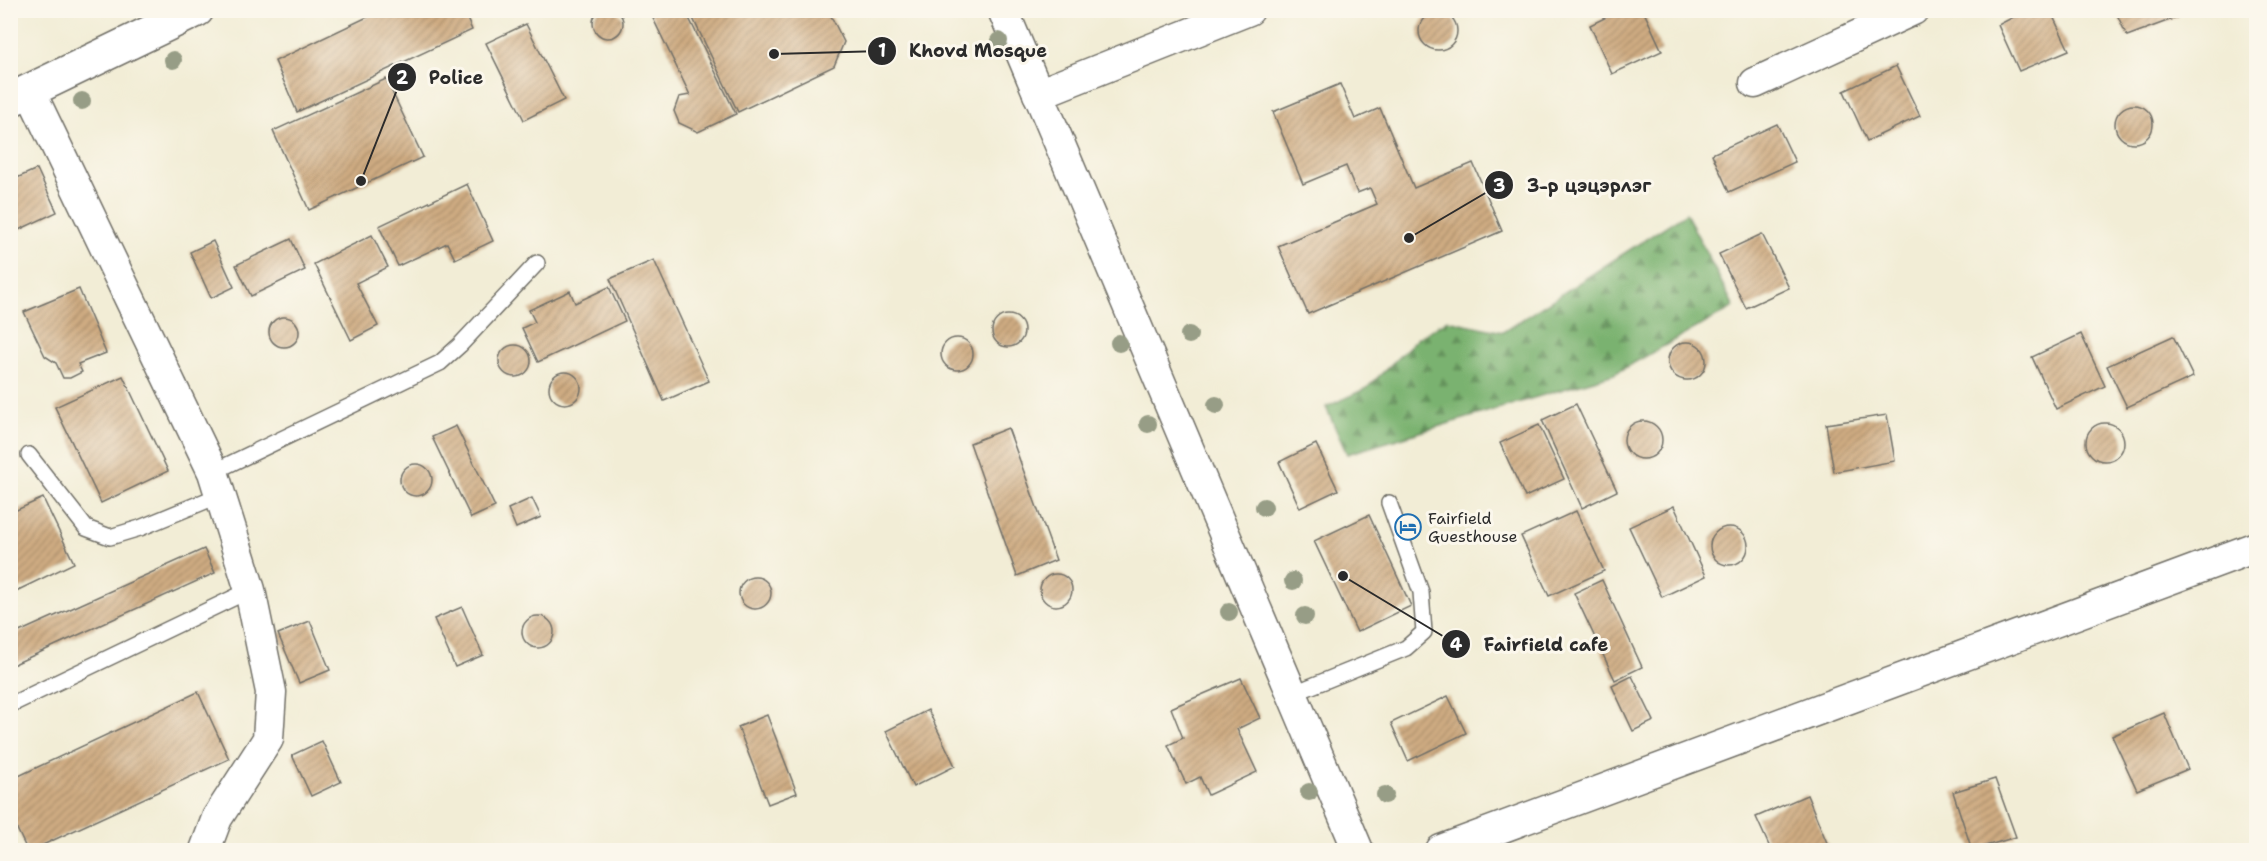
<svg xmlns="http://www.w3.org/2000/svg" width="2267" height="861" font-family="'Shantell Sans',sans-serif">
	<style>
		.forest { fill: url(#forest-firs); stroke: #526e4d; stroke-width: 1.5 }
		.building { fill: url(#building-hatch) }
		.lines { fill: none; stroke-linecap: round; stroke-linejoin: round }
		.service-casing { stroke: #716f67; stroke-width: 18 }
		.minor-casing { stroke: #716f67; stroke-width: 33 }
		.secondary-casing { stroke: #716f67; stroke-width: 36 }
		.service { stroke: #fff; stroke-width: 15 }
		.minor { stroke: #fff; stroke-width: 30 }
		.secondary { stroke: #fff; stroke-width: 33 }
		.tree { fill: #979d86 }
		.labels { text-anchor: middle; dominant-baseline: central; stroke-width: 6; stroke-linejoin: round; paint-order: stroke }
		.poi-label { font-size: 16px; fill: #2b2b2b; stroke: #fbf7ec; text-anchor: start }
		.leader { fill: none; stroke: #2b2b2b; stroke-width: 2 }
		.callout-dot { fill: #2b2b2b; stroke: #fbf7ec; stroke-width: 2 }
		.mark-label { font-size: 18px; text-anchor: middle; font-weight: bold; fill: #fff }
		.callout-label { font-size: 18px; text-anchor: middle; font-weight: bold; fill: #2b2b2b; stroke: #fbf7ec; stroke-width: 6; stroke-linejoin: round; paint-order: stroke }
	</style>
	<defs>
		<pattern id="forest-firs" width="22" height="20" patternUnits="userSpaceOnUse" patternTransform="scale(1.5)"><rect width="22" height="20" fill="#7ab26f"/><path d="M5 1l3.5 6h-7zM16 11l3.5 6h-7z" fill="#64915b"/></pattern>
		<pattern id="building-hatch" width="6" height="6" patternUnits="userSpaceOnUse" patternTransform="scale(1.5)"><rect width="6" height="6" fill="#cfac82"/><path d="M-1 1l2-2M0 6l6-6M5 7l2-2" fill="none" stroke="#a88c6b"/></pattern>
	</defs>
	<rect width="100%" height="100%" fill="#fbf7ec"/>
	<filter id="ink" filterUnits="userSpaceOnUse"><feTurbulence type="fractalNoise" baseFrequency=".0167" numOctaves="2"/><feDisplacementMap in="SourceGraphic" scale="12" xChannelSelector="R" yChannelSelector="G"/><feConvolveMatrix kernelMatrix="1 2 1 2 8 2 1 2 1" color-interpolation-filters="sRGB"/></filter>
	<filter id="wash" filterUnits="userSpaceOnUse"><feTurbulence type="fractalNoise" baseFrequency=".008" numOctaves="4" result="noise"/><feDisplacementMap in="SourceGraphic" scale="24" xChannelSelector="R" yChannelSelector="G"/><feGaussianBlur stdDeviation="1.35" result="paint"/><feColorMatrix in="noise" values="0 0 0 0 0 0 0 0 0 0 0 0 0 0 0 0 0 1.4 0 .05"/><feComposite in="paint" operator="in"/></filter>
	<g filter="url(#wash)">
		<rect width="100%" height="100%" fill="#f2edd6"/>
		<polygon class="forest" points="1686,213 1734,307 1614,374 1347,454 1326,407 1367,388 1418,338 1447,320 1503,332"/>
		<g id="blocks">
			<g class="building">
				<circle cx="608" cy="23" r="15"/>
				<polygon points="382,10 463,10 472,30 297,112 275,61"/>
				<polygon points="649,10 685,10 736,114 698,132 679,123 674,111 679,97 690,95"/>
				<polygon points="689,10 828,10 844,42 834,66 738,112"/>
				<polygon points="1621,10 1643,10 1662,51 1612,74 1590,25"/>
				<polygon points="2027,10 2050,10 2069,50 2019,71 1998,25"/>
				<polygon points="2115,10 2175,10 2178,17 2127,36"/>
				<circle cx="1438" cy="31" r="19"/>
				<polygon points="526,24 564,100 524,120 486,43"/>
				<polygon points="1896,66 1920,116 1867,141 1844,91"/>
				<polygon points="386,79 423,157 309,210 273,131"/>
				<polygon points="1340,84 1355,119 1380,108 1414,188 1473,163 1502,231 1308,314 1278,246 1377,204 1370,188 1357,193 1346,166 1303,184 1273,112"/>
				<circle cx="2134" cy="124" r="19"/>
				<polygon points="1777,124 1795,162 1729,192 1712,154"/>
				<polygon points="37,169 57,212 10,234 10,181"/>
				<polygon points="467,184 493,241 455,259 447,243 398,266 379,226"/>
				<polygon points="1762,234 1789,288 1746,308 1719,254"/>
				<polygon points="372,235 388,267 356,283 378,326 351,340 314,264"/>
				<polygon points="291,239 305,270 251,296 236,265"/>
				<polygon points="213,241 234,287 211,298 190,252"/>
				<polygon points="654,260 709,381 664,401 610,279"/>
				<polygon points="609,287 625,321 538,362 522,328 535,322 529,310 570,291 575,303"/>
				<polygon points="79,289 106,353 78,364 82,372 70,378 63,378 56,363 45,356 24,312"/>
				<circle cx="1008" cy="331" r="16"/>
				<circle cx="284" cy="332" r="15"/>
				<polygon points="2081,334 2105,386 2056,409 2032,357"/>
				<polygon points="2173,336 2193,377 2127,407 2107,366"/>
				<circle cx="957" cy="354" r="16"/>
				<circle cx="1687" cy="361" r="19"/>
				<circle cx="515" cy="361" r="16"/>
				<circle cx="565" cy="388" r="16"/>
				<polygon points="123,376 168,471 101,503 55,407"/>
				<polygon points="1576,404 1617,491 1582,508 1542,420"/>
				<polygon points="1887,415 1895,461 1834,472 1826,424"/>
				<circle cx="1643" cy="440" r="19"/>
				<circle cx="2105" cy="442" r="19"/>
				<polygon points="1539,425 1564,479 1525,497 1500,443"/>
				<polygon points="456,426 495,507 471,518 432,437"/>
				<polygon points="1008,428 1056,560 1017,576 970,443"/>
				<polygon points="1316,444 1338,490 1300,508 1279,462"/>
				<circle cx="416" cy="480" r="16"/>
				<polygon points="43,498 74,563 10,594 10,513"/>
				<polygon points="532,498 541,517 516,528 508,509"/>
				<polygon points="1674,506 1706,576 1662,597 1629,527"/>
				<polygon points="1576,511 1604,571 1549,596 1521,536"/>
				<polygon points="1369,515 1411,606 1357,632 1314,541"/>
				<circle cx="1729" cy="546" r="19"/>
				<polygon points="204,549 215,573 10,666 10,636"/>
				<circle cx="1056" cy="590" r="16"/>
				<circle cx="755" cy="593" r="16"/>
				<polygon points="1602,580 1642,667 1615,680 1574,593"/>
				<polygon points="462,607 483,655 455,667 434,619"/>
				<circle cx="538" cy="632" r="16"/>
				<polygon points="310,621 330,670 299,683 278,634"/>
				<polygon points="1632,676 1654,721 1633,731 1612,686"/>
				<polygon points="1241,678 1260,718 1237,729 1257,772 1208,795 1200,777 1186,784 1168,745 1183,738 1171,708"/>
				<polygon points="198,692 229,759 32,850 27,850 10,814 10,780"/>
				<polygon points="1448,696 1466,733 1408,761 1391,723"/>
				<polygon points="928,710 955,766 913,787 886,731"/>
				<polygon points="2164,713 2188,769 2137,790 2112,736"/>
				<polygon points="767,715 797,793 768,804 738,727"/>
				<polygon points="322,741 341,782 311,796 292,755"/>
				<polygon points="1995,779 2016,837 1972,850 1953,792"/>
				<polygon points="1807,795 1830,850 1771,850 1756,817"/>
			</g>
		</g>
	</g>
	<g filter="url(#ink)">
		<use href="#blocks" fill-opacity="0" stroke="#716f67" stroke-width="1.5"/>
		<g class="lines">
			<g class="service-casing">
				<g id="service">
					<polyline points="29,455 86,528 110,537 140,528 220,495"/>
					<polyline points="213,472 440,363 460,345 537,263"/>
					<polyline points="1292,694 1406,648 1424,632 1421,592 1389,503"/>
					<polyline points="10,705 250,590"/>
				</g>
			</g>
			<g class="minor-casing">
				<g id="minor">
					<polyline points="1003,10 1358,850"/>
					<polyline points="1755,83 1913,10"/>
					<polyline points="30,91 213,472 250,590 271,692 268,739 217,818 205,850"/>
					<polyline points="1038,94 1249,10"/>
					<polyline points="1441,850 2256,547"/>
				</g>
			</g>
			<g class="secondary-casing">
				<polyline id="secondary" points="10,100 197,10"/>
			</g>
			<use href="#service" class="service"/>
			<use href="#minor" class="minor"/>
			<use href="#secondary" class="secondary"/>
		</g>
		<g class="tree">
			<circle cx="999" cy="41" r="9"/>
			<circle cx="173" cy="60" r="9"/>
			<circle cx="82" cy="101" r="9"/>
			<circle cx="1189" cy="335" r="9"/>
			<circle cx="1119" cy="343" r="9"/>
			<circle cx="1216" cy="405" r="9"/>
			<circle cx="1148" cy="424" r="9"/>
			<circle cx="1264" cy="507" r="9"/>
			<circle cx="1293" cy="581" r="9"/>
			<circle cx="1229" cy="612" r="9"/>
			<circle cx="1305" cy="616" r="9"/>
			<circle cx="1309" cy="792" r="9"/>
			<circle cx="1385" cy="795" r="9"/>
		</g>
	</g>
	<defs>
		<g id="hotel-ring" transform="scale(1.35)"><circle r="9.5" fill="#fbf7ec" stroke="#1f6fb2" stroke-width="1.5"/><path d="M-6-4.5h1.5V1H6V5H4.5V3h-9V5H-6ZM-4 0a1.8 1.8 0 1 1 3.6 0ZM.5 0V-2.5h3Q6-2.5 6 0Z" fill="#1f6fb2"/></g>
	</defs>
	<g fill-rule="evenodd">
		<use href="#hotel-ring" x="1408" y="527"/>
	</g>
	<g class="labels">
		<g class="poi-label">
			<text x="1428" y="518">Fairfield<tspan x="1428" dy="18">Guesthouse</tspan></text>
		</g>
	</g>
	<path class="leader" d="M774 54L882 51M361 181L402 77M1409 238L1499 185M1343 576L1456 644"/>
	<g class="callout-dot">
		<circle cx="774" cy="54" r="6"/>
		<circle cx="361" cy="181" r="6"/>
		<circle cx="1409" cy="238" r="6"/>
		<circle cx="1343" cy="576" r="6"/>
		<circle cx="882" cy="51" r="15"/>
		<circle cx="402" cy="77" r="15"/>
		<circle cx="1499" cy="185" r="15"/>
		<circle cx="1456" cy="644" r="15"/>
	</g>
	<g class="mark-label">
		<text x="882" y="57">1</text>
		<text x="402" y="84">2</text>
		<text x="1499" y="192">3</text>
		<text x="1456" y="651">4</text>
	</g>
	<g class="callout-label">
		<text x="978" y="57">Khovd Mosque</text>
		<text x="456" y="84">Police</text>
		<text x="1589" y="192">3-р цэцэрлэг</text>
		<text x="1546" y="651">Fairfield cafe</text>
	</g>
	<rect width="2267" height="861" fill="none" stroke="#fbf7ec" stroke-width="36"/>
</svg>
